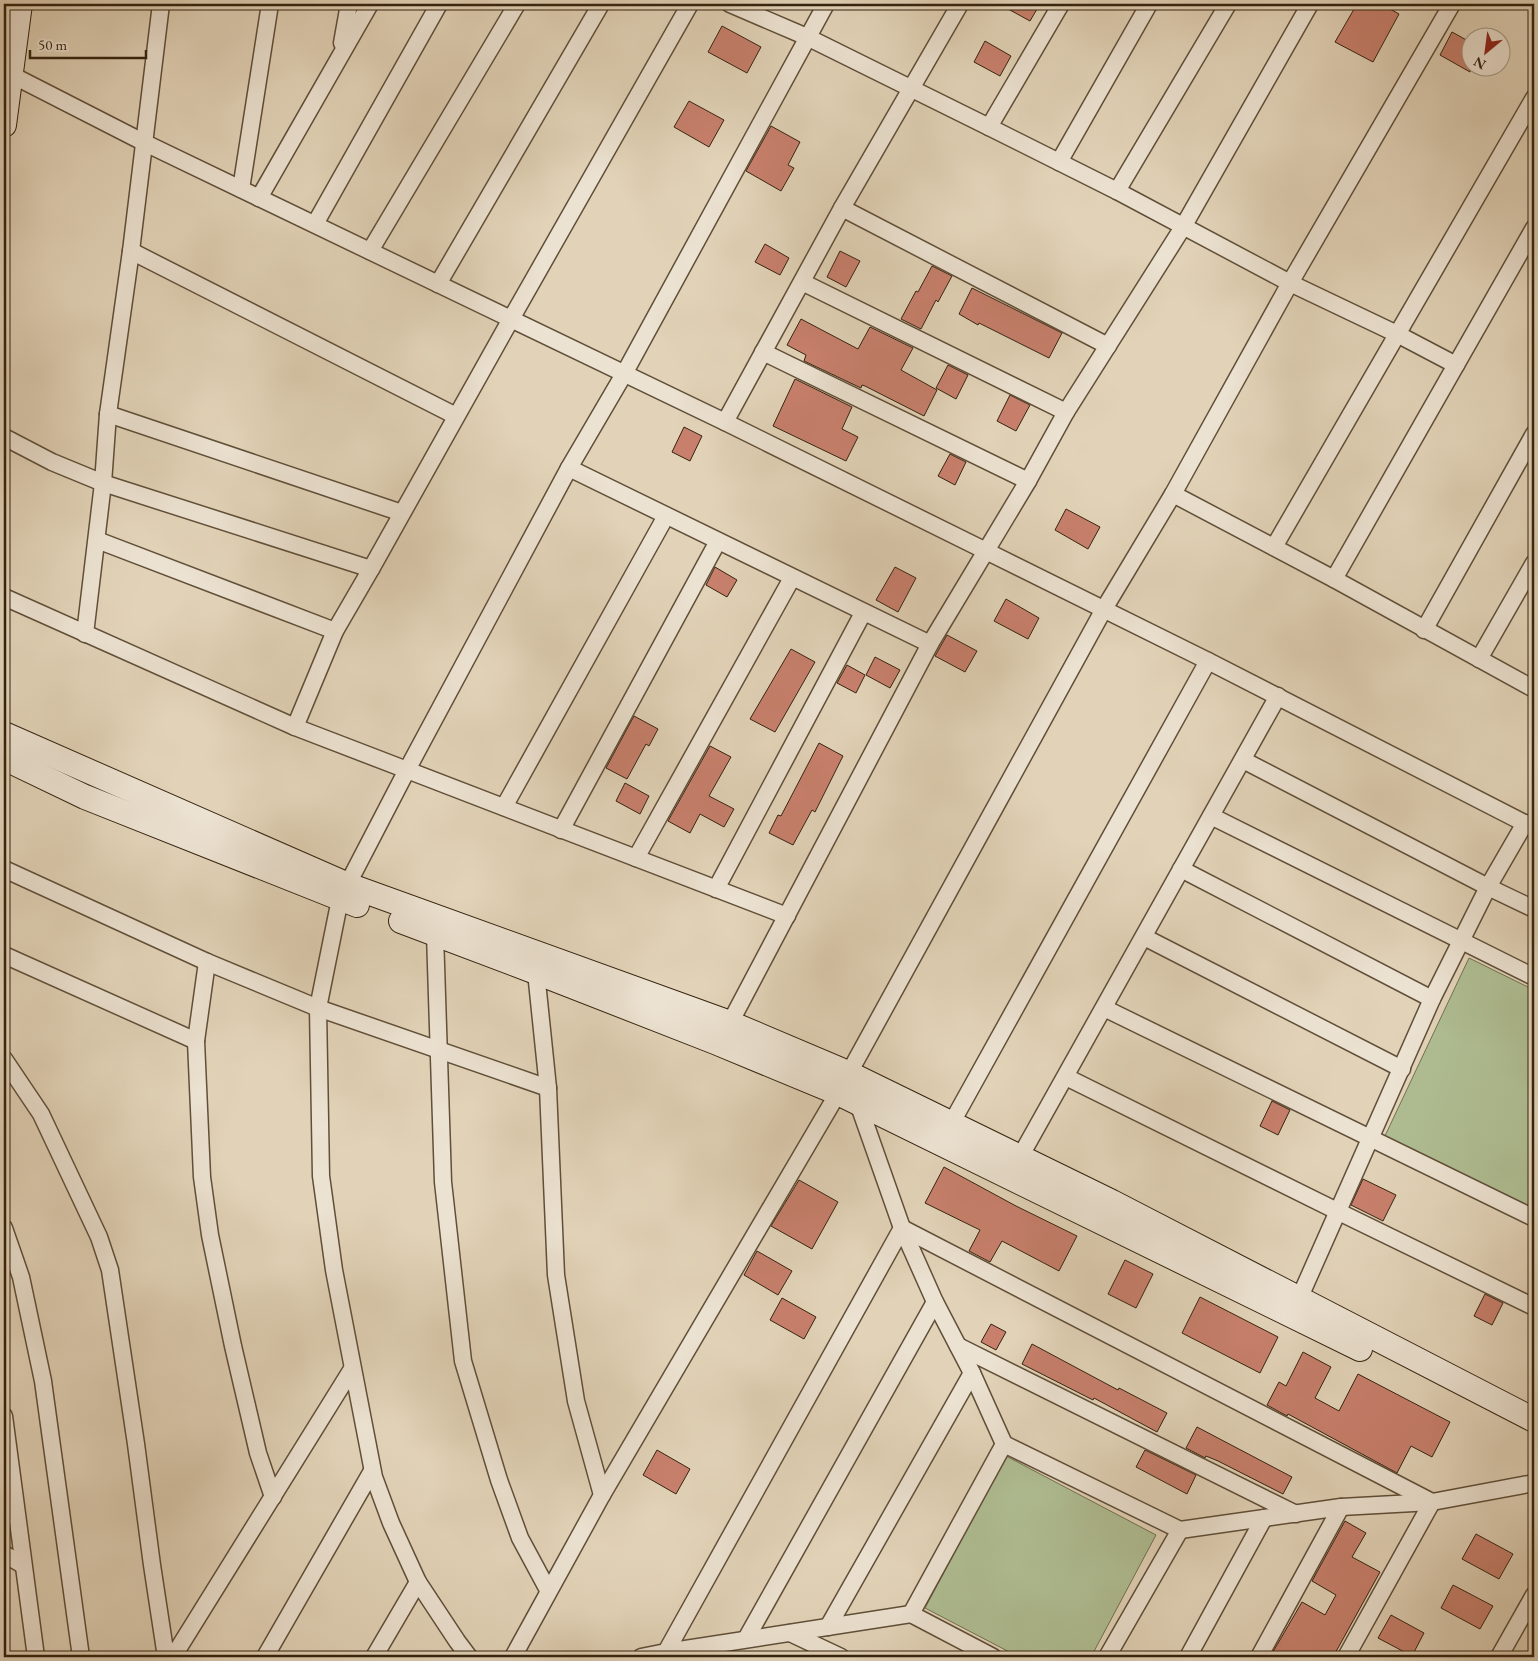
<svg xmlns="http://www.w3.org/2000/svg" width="1538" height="1661" font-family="'EB Garamond',serif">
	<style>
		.green { fill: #afbd92; stroke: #727050 }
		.building { fill: #c8806d; stroke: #34230f }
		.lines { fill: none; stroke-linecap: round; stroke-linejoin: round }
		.street-casing { stroke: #604f39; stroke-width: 19 }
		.secondary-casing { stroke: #34230f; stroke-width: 26 }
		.street { stroke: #ece2d1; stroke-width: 16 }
		.secondary { stroke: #ece2d1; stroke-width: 24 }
	</style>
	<rect width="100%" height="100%" fill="#e2d3b8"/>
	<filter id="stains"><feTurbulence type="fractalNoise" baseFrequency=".004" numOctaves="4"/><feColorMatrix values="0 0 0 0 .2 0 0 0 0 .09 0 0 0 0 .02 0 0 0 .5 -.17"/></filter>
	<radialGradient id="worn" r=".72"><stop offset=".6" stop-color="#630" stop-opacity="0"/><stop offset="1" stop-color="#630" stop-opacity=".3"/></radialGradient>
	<g class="green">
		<polygon points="1469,958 1534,990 1534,1210 1384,1138"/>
		<polygon points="1006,1456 1156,1535 1091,1657 1019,1657 925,1608"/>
	</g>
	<g class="building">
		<polygon points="999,4 1040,4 1030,21"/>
		<polygon points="1357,4 1381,4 1399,14 1373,62 1335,42"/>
		<polygon points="722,26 761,47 747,73 708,52"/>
		<polygon points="1452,32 1470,42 1470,72 1440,55"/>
		<polygon points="985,41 1011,56 1000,76 974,62"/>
		<polygon points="689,101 724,120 709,147 674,127"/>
		<polygon points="771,126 800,142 788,165 794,168 781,191 746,171"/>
		<polygon points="765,244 789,258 780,275 755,262"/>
		<polygon points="840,251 860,261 846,287 827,277"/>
		<polygon points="932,266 952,276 938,302 936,300 921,329 901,319 916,291 918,292"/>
		<polygon points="972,288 1062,333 1049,358 979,323 978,325 959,314"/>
		<polygon points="801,319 858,349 870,327 913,348 901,370 937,390 924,416 865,386 862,385 861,388 804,361 806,355 787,345"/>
		<polygon points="948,365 968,375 956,399 936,388"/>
		<polygon points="795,379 852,407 842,429 858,437 846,461 773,426"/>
		<polygon points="1010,395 1030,405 1016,431 997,421"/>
		<polygon points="684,427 702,436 690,461 672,452"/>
		<polygon points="950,454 966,462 955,485 938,476"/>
		<polygon points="1066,509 1100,527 1088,549 1055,530"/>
		<polygon points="715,567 737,580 727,597 706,585"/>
		<polygon points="895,567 916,578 898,612 876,600"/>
		<polygon points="1006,599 1039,618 1028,639 994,621"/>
		<polygon points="947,635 977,651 965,672 935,656"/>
		<polygon points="791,649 815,662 775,732 750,719"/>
		<polygon points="875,657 900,670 890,688 866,675"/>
		<polygon points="847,665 865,675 856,693 837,683"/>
		<polygon points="634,716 658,729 649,746 646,744 627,779 606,768"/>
		<polygon points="819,743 843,756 815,812 812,810 793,845 769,833 778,815 781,816"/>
		<polygon points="710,746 731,757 709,796 734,809 724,827 700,814 690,833 668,821"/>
		<polygon points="625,783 649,796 640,814 616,801"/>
		<polygon points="1272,1101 1290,1110 1278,1135 1260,1126"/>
		<polygon points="944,1167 1016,1206 1077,1236 1059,1271 1002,1241 990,1262 969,1251 980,1230 925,1203"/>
		<polygon points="1363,1179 1396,1195 1383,1221 1351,1205"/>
		<polygon points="799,1180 838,1202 812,1249 771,1226"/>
		<polygon points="757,1251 792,1271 778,1295 744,1275"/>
		<polygon points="1125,1260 1153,1274 1136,1308 1108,1294"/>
		<polygon points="1485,1294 1503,1303 1492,1325 1474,1316"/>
		<polygon points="1200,1297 1278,1337 1260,1373 1182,1333"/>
		<polygon points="782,1298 816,1317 804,1339 770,1320"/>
		<polygon points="991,1324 1006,1332 996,1350 981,1342"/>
		<polygon points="1032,1344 1118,1390 1119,1388 1167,1413 1157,1432 1094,1398 1093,1400 1022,1364"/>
		<polygon points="1303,1352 1331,1367 1315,1398 1339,1411 1358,1374 1450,1422 1432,1457 1411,1446 1397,1473 1288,1414 1287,1416 1267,1405 1279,1382 1286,1386"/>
		<polygon points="1197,1427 1292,1477 1283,1494 1218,1461 1206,1456 1205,1458 1186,1448"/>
		<polygon points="657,1450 690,1469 676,1494 643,1475"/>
		<polygon points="1145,1450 1196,1475 1187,1494 1136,1467"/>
		<polygon points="1345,1521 1366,1533 1352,1557 1380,1572 1333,1657 1270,1657 1302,1602 1325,1615 1336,1595 1312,1581"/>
		<polygon points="1476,1534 1513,1554 1499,1579 1462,1559"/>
		<polygon points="1453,1585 1493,1606 1480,1629 1441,1608"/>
		<polygon points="1391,1615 1424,1633 1412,1656 1378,1638"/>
	</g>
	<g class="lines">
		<g class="street-casing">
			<g id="street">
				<polyline points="730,4 807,37 989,127 1117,191 1290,283 1397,334 1456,365"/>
				<polyline points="342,43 349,4"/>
				<polyline points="4,71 143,142 725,422 986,551 1208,661 1534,828"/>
				<polyline points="989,127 1061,4"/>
				<polyline points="1059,162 1149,4"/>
				<polyline points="241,189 270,4"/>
				<polyline points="1117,191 1228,4"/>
				<polyline points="259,198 370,4"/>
				<polyline points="842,208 1108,346"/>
				<polyline points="315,224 439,4"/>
				<polyline points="131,251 456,416"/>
				<polyline points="370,251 517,4"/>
				<polyline points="802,282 1066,412"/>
				<polyline points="438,284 601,4"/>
				<polyline points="763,352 1028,481"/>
				<polyline points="108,414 402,513"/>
				<polyline points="725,422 842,208 960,4"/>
				<polyline points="4,437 52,462 103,483 371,569 335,631 295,727"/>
				<polyline points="569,468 930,644"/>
				<polyline points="1173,494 1334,579 1534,689"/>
				<polyline points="97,540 335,631"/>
				<polyline points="1274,547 1534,98"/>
				<polyline points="371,569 511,319 690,4"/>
				<polyline points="1334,579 1534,228"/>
				<polyline points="4,597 295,727 407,770 340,899 318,1008 321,1176 334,1270 374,1477 391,1523 418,1582 457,1641 469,1657"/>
				<polyline points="1424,630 1534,434"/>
				<polyline points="85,634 103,483 108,414 131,251 161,4"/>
				<polyline points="1479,659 1534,563"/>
				<polyline points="1243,760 1488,887 1534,909"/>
				<polyline points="504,807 666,516"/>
				<polyline points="1211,816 1534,977"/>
				<polyline points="561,830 718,541"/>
				<polyline points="636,858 792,578"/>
				<polyline points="4,869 207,962 318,1008 548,1088"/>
				<polyline points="1181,869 1432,999"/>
				<polyline points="716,889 863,613"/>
				<polyline points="787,916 407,770 569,468 624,374 826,4"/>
				<polyline points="435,934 443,1182 463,1361 499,1480 520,1538 548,1590"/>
				<polyline points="1144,937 1402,1069"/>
				<polyline points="4,955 196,1041"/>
				<polyline points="207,962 196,1041 202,1177 210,1235 233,1346 258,1453 273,1497"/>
				<polyline points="536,972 548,1088 556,1275 576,1401 602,1495"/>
				<polyline points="1104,1008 1534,1218"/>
				<polyline points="730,1023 930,644 1028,481 1066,412 1183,227 1310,4"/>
				<polyline points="4,1059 41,1114 99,1237 110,1270 136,1444 152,1565 166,1657"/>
				<polyline points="1066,1077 1339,1212 1534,1307"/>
				<polyline points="858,1103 902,1228 935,1302 972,1373 1004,1444"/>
				<polyline points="951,1124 1208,661"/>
				<polyline points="1020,1157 1278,696"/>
				<polyline points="4,1228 21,1277 43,1381 81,1657"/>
				<polyline points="1299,1299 1432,999 1488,887 1525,823"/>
				<polyline points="958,1346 1296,1514"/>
				<polyline points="4,1416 36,1657"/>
				<polyline points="4,1554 23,1565"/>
				<polyline points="828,1627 972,1373"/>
				<polyline points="790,1633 841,1657"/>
				<polyline points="746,1639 935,1302"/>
				<polyline points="173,1657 352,1369"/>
				<polyline points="265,1657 372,1471"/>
				<polyline points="374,1657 418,1582"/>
				<polyline points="513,1657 602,1495 838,1093 1104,609 1173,494 1290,283 1452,4"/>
				<polyline points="641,1657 666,1652 911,1614"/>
				<polyline points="677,1657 666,1652 902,1228 1432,1502 1346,1657"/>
				<polyline points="993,1657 911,1614 1004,1444 1180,1530 1341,1507 1432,1502 1534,1483"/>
				<polyline points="1107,1657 1180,1530"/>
				<polyline points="1188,1657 1264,1518"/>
				<polyline points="1259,1657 1341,1507"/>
				<polyline points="1499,1657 1534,1595"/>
			</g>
		</g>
		<g class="secondary-casing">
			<g id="secondary">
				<polyline points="4,125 20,4"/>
				<polyline points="4,734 348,885 730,1023 848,1073 1112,1202 1534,1420"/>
				<polyline points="4,758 85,797 357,905"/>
				<polyline points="401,921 536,972 715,1042 838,1093 1360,1349"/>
			</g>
		</g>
		<use href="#street" class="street"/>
		<use href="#secondary" class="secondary"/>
	</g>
	<rect width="1538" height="1661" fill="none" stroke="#e2d3b8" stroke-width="20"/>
	<rect x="5" y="5" width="1528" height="1651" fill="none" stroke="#34230f" stroke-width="2.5"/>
	<rect x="10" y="10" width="1518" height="1641" fill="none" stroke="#34230f"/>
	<g transform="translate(1486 52) rotate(209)"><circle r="24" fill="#ece2d1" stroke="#a29683"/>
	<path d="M0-4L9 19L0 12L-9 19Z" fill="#8f2418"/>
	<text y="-8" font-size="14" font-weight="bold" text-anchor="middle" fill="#34230f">N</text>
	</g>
	<path d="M30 50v8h116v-8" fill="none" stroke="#34230f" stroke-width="2.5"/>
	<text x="38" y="50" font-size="15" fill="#34230f" stroke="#ece2d1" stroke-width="4" paint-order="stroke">50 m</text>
	<rect width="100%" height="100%" filter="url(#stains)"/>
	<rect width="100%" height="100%" fill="url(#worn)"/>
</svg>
